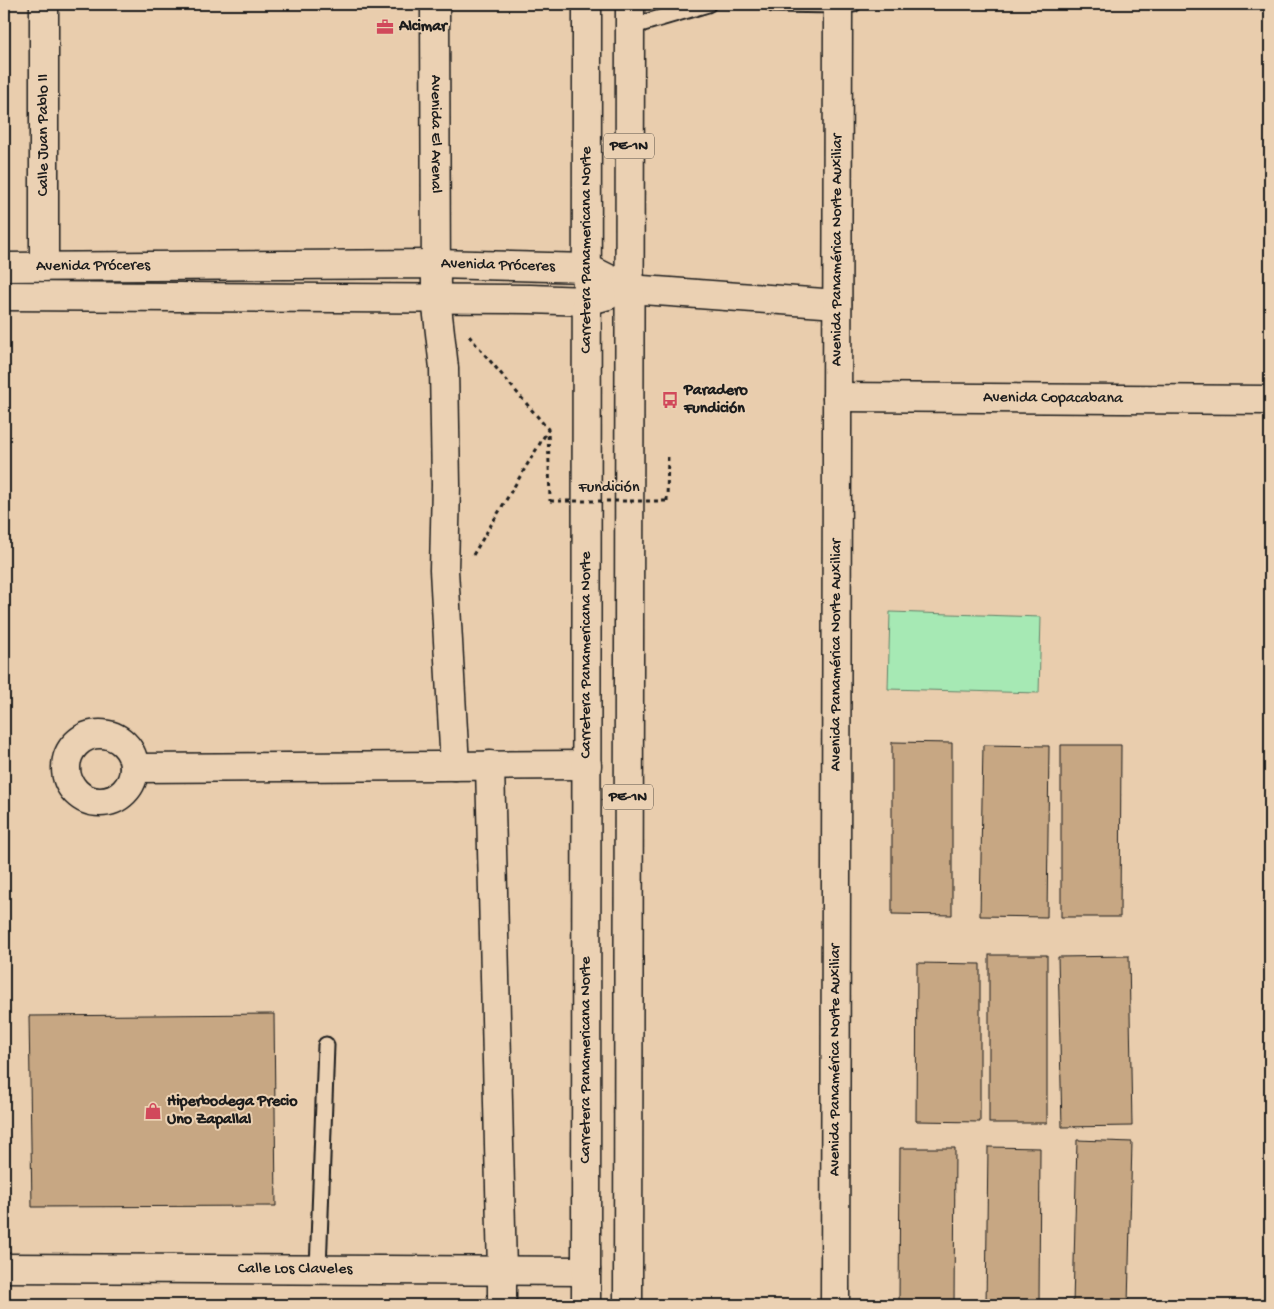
<svg xmlns="http://www.w3.org/2000/svg" width="1274" height="1309" font-family="'Gochi Hand',sans-serif">
	<style>
		.green { fill: #a6e9b4; stroke: #618268 }
		.building { fill: #c7a783; stroke: #1c1c1c }
		.lines { fill: none; stroke-linecap: round; stroke-linejoin: round }
		.service-casing { stroke: #1c1c1c; stroke-width: 19 }
		.minor-casing { stroke: #1c1c1c; stroke-width: 31 }
		.tertiary-casing { stroke: #1c1c1c; stroke-width: 31 }
		.trunk-casing { stroke: #1c1c1c; stroke-width: 31 }
		.path { stroke: #1c1c1c; stroke-width: 3; stroke-dasharray: 4 4; stroke-linecap: butt }
		.service { stroke: #ebd1b3; stroke-width: 15 }
		.minor { stroke: #ebd1b3; stroke-width: 28 }
		.tertiary { stroke: #ebd1b3; stroke-width: 28 }
		.trunk { stroke: #ebd1b3; stroke-width: 28 }
		.path-bridge { stroke: #1c1c1c; stroke-width: 3; stroke-dasharray: 4 4; stroke-linecap: butt }
		.labels { text-anchor: middle; dominant-baseline: central; stroke-width: 4; stroke-linejoin: round; paint-order: stroke }
		.shield { fill: #ebd1b3; stroke: #5a5249; stroke-width: 1 }
		.shield-label { font-size: 15px; font-weight: bold; fill: #1c1c1c }
		.poi-label { font-size: 16px; font-weight: bold; fill: #1c1c1c; stroke: #ebd1b3; text-anchor: start }
		.street-label { font-size: 16px; fill: #1c1c1c; stroke: #ebd1b3 }
	</style>
	<rect width="100%" height="100%" fill="#e9cdad"/>
	<filter id="ink" filterUnits="userSpaceOnUse"><feTurbulence type="fractalNoise" baseFrequency=".02" numOctaves="2"/><feDisplacementMap in="SourceGraphic" scale="10" xChannelSelector="R" yChannelSelector="G"/><feConvolveMatrix kernelMatrix="1 2 1 2 8 2 1 2 1" color-interpolation-filters="sRGB"/></filter>
	<g filter="url(#ink)">
		<polygon class="green" points="890,612 1041,617 1039,693 888,689"/>
		<g class="building">
			<polygon points="892,742 952,743 952,915 892,914"/>
			<polygon points="983,745 1049,746 1047,917 980,916"/>
			<polygon points="1061,745 1121,745 1120,917 1061,917"/>
			<rect x="989" y="955" width="58" height="168"/>
			<polygon points="1129,956 1132,1126 1062,1127 1058,957"/>
			<polygon points="917,963 980,964 980,1122 916,1121"/>
			<polygon points="274,1014 276,1206 32,1207 29,1016"/>
			<polygon points="1077,1140 1132,1142 1128,1305 1073,1305"/>
			<polygon points="988,1147 1040,1148 1039,1305 986,1305"/>
			<polygon points="900,1148 955,1148 954,1305 899,1305"/>
		</g>
		<g class="lines">
			<g class="service-casing">
				<g id="service">
					<polyline points="773,4 838,5 853,4"/>
					<polyline points="630,27 708,4"/>
					<polyline points="318,1270 326,1045"/>
				</g>
			</g>
			<g class="minor-casing">
				<g id="minor">
					<path id="s1" d="M435,4L436,298L444,368L446,485L444,570L455,766"/>
					<polyline points="44,267 44,4"/>
					<polyline points="629,289 837,304"/>
					<path id="s2" d="M837,397L1270,400"/>
					<circle cx="100" cy="768" r="34"/>
					<polyline points="490,765 502,1271 502,1305"/>
					<polyline points="134,768 587,765"/>
					<path id="s3" d="M4,1268L586,1271"/>
					<path id="s4" d="M835,1305L838,4"/>
				</g>
			</g>
			<g class="tertiary-casing">
				<g id="tertiary">
					<path id="s5" d="M4,267L436,264L587,268L629,289"/>
					<polyline points="4,296 530,299 587,301 608,295"/>
				</g>
			</g>
			<g class="trunk-casing">
				<g id="trunk">
					<path id="s6" d="M586,1305L587,4"/>
					<polyline points="628,1305 630,4"/>
				</g>
			</g>
			<g class="path">
				<polyline points="469,336 548,429 550,501"/>
				<polyline points="667,501 668,454"/>
				<polyline points="473,555 548,430"/>
			</g>
			<use href="#service" class="service"/>
			<use href="#minor" class="minor"/>
			<use href="#tertiary" class="tertiary"/>
			<use href="#trunk" class="trunk"/>
			<polyline class="path-bridge" points="550,501 667,501"/>
		</g>
	</g>
	<defs>
		<g id="office-bare" transform="scale(1.35)"><path d="M-6-3h4V-5.5h4V-3h4V5H-6ZM-1-4.5V-3h2v-1.5ZM-6 0V1H6V0Z" fill="#d1495b" stroke="#ebd1b3" stroke-width="2.5" paint-order="stroke"/></g>
		<g id="bus-bare" transform="scale(1.35)"><path d="M-5-6H5V4H4V6H2V4H-2V6H-4V4H-5ZM-3.5-4V0h7V-4ZM-3.5 1.2v1.5H-2V1.2ZM2 1.2v1.5H3.5V1.2Z" fill="#d1495b" stroke="#ebd1b3" stroke-width="2.5" paint-order="stroke"/></g>
		<g id="shop-bare" transform="scale(1.35)"><path d="M-5-2.5h2.3a2.7 3.5 0 0 1 5.4 0H5L5.5 6h-11ZM-1.5-2.5h3a1.5 2.3 0 0 0-3 0Z" fill="#d1495b" stroke="#ebd1b3" stroke-width="2.5" paint-order="stroke"/></g>
	</defs>
	<g fill-rule="evenodd">
		<use href="#office-bare" x="385" y="27"/>
		<use href="#bus-bare" x="670" y="400"/>
		<use href="#shop-bare" x="153" y="1111"/>
	</g>
	<g class="labels">
		<g class="shield">
			<rect x="604" y="133.5" width="50" height="25" rx="4"/>
			<rect x="603" y="784.5" width="50" height="25" rx="4"/>
		</g>
		<g class="shield-label">
			<text x="629" y="146">PE-1N</text>
			<text x="628" y="797">PE-1N</text>
		</g>
		<g class="poi-label">
			<text x="399" y="27">Alcimar</text>
			<text x="684" y="391">Paradero<tspan x="684" dy="18">Fundición</tspan></text>
			<text x="167" y="1102">Hiperbodega Precio<tspan x="167" dy="18">Uno Zapallal</tspan></text>
		</g>
		<g class="street-label">
			<text stroke="none"><textPath href="#s1" startOffset="130">Avenida El Arenal</textPath></text>
			<text transform="translate(44 135) rotate(-90)">Calle Juan Pablo II</text>
			<text stroke="none"><textPath href="#s6" startOffset="1055">Carretera Panamericana Norte</textPath></text>
			<text stroke="none"><textPath href="#s4" startOffset="1055">Avenida Panamérica Norte Auxiliar</textPath></text>
			<text stroke="none"><textPath href="#s5" startOffset="89">Avenida Próceres</textPath></text>
			<text stroke="none"><textPath href="#s5" startOffset="494">Avenida Próceres</textPath></text>
			<text stroke="none"><textPath href="#s2" startOffset="216">Avenida Copacabana</textPath></text>
			<text x="609" y="488">Fundición</text>
			<text stroke="none"><textPath href="#s6" startOffset="650">Carretera Panamericana Norte</textPath></text>
			<text stroke="none"><textPath href="#s4" startOffset="650">Avenida Panamérica Norte Auxiliar</textPath></text>
			<text stroke="none"><textPath href="#s6" startOffset="245">Carretera Panamericana Norte</textPath></text>
			<text stroke="none"><textPath href="#s4" startOffset="245">Avenida Panamérica Norte Auxiliar</textPath></text>
			<text stroke="none"><textPath href="#s3" startOffset="291">Calle Los Claveles</textPath></text>
		</g>
	</g>
	<rect width="1274" height="1309" fill="none" stroke="#ebd1b3" stroke-width="20"/>
	<rect x="10" y="10" width="1254" height="1289" fill="none" stroke="#1c1c1c" stroke-width="2" filter="url(#ink)"/>
</svg>
